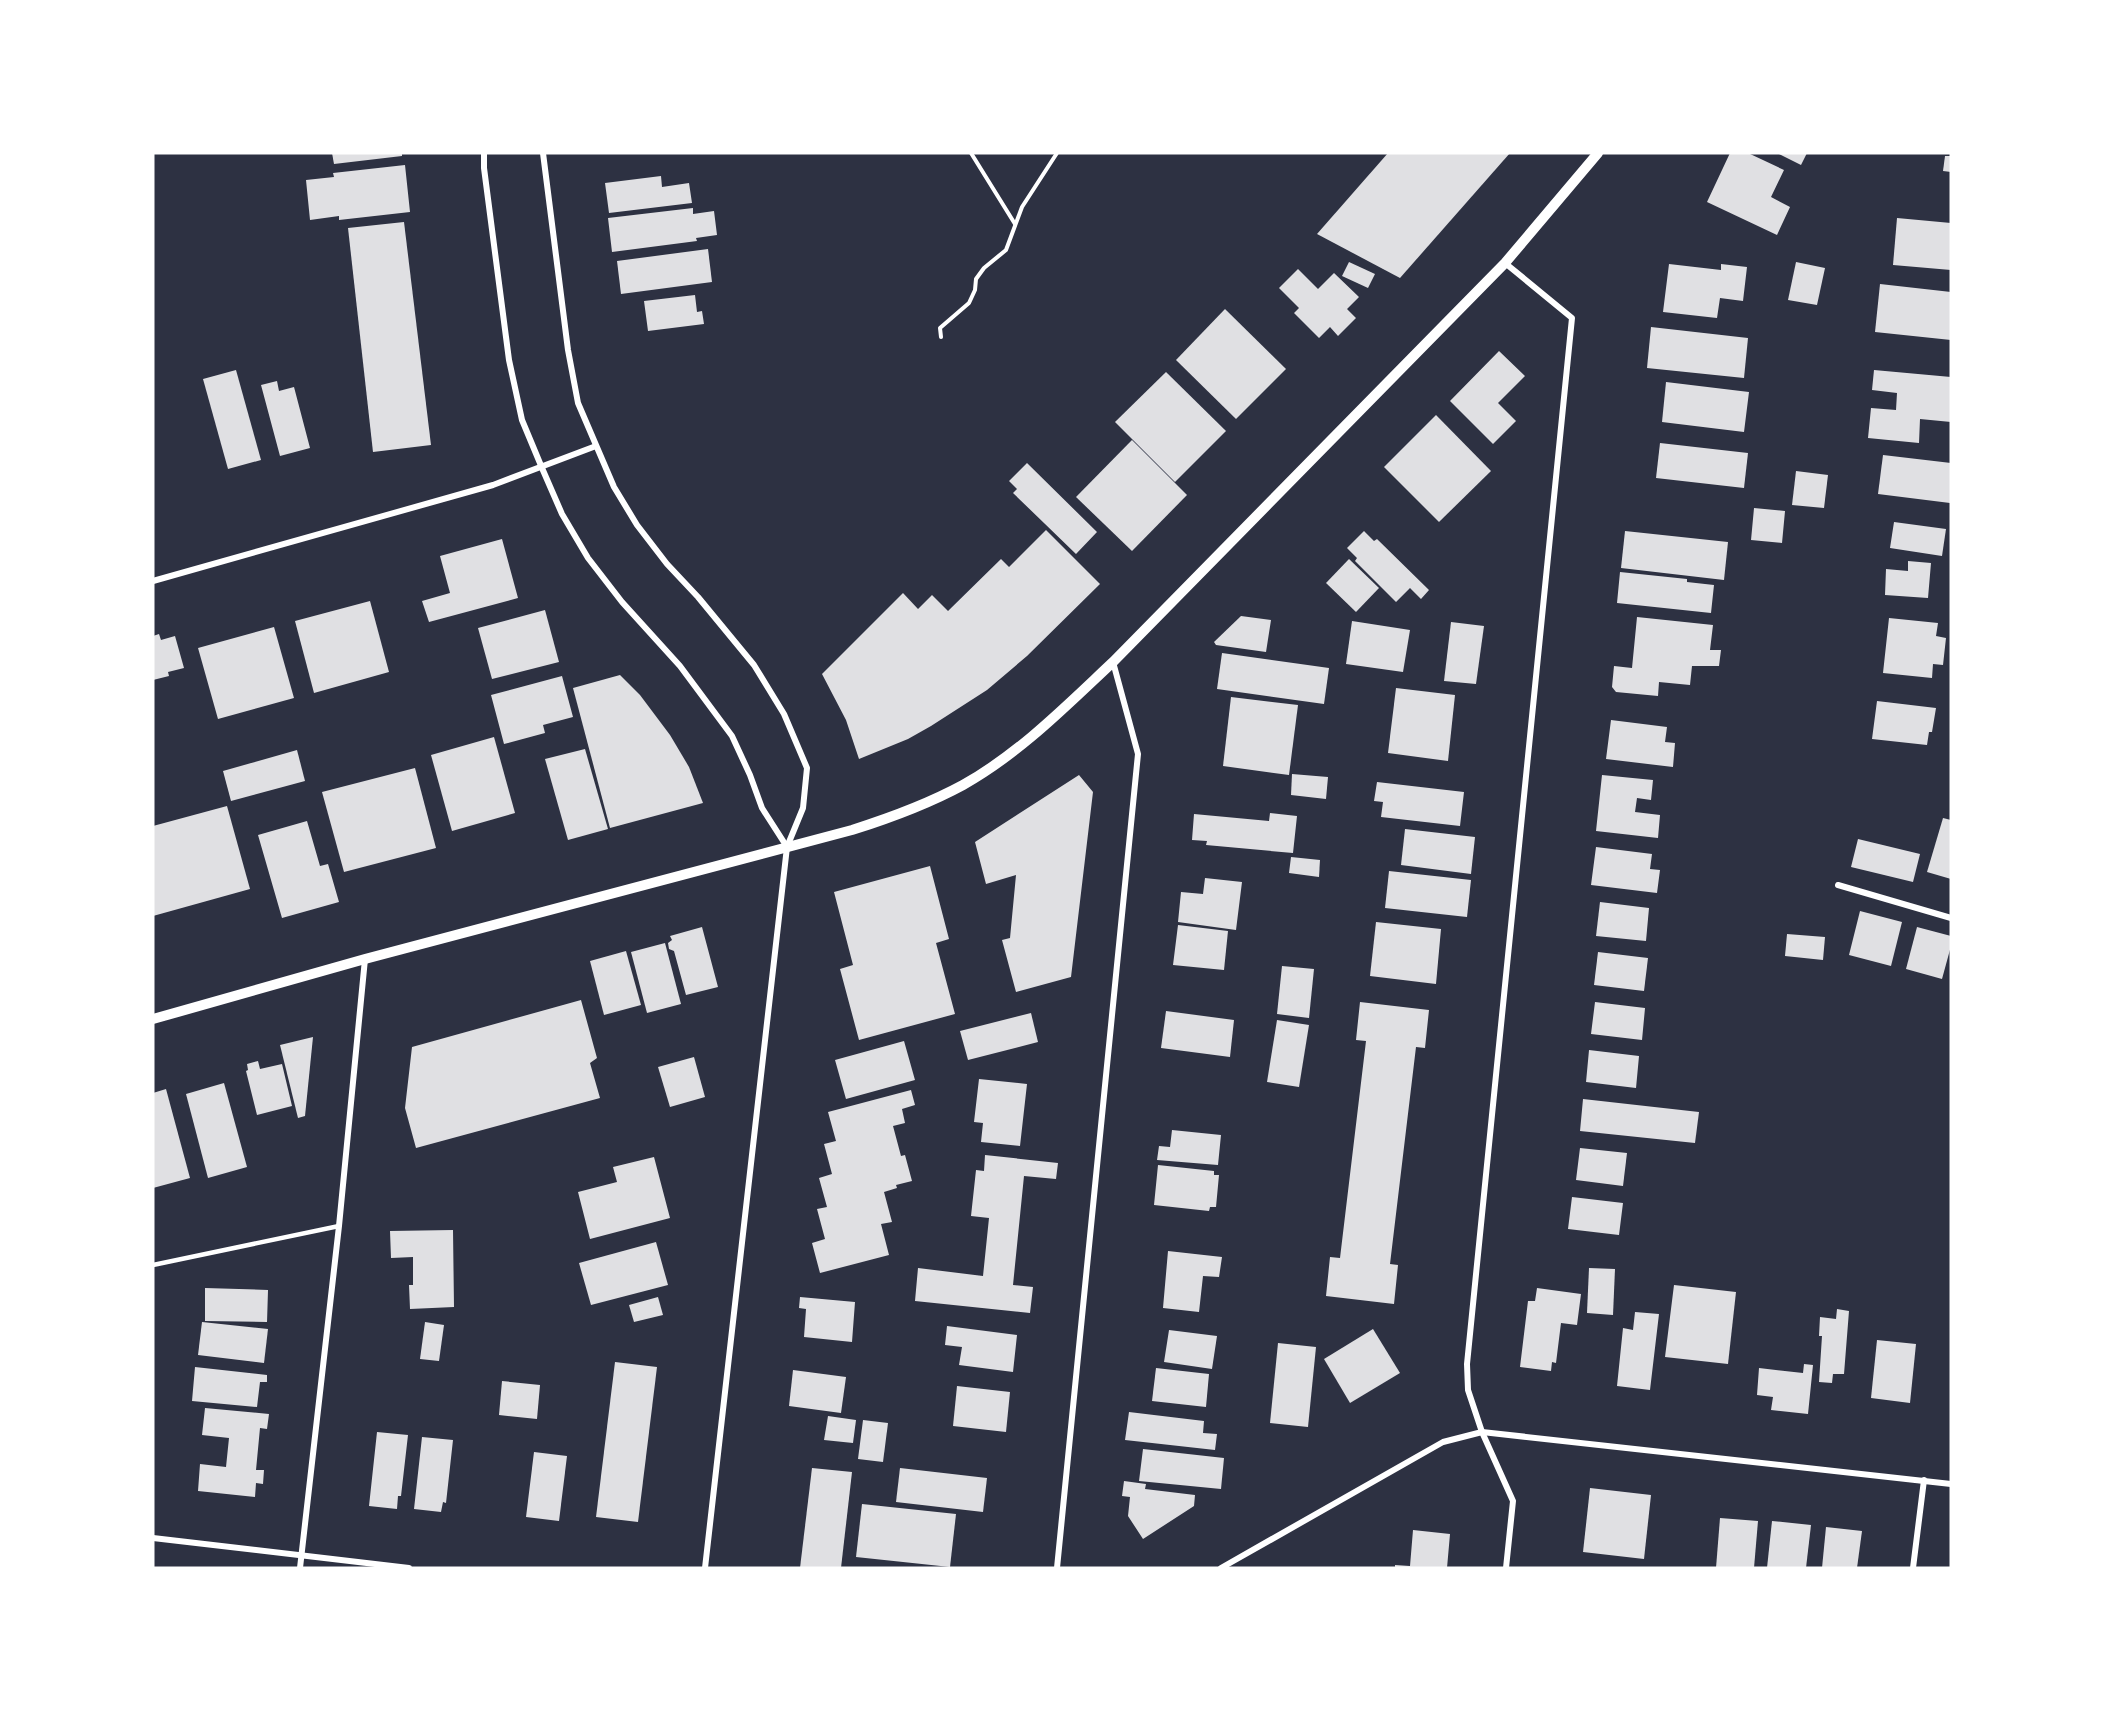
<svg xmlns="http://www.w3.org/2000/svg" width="2104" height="1721" font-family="'Fira Sans Condensed',sans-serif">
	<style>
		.building { fill: #e0e0e3 }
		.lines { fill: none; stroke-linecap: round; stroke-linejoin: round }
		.path { stroke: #fff; stroke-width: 4 }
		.service { stroke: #fff; stroke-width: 4.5 }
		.minor { stroke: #fff; stroke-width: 6 }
		.tertiary { stroke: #fff; stroke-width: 10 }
	</style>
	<rect width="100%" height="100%" fill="#2d3142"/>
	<g class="building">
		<polygon points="332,153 402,153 402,156 334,164"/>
		<polygon points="1388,153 1510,153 1400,278 1317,234"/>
		<polygon points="1730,153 1748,153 1784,170 1771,197 1790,207 1777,235 1707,202"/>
		<polygon points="1777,153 1807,153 1801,165"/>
		<polygon points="1945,156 1951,156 1951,172 1943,171"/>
		<polygon points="405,165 410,212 339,220 339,216 310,220 306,180 334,177 333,173"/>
		<polygon points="661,176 662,187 689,183 692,203 609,213 605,183"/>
		<polygon points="693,208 693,214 714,211 717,235 696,238 697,241 612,252 608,218"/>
		<polygon points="1897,218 1951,223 1951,270 1893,265"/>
		<polygon points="404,222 431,445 373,452 348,228"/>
		<polygon points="708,249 712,282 621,294 617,261"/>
		<polygon points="1349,262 1375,274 1368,288 1342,276"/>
		<polygon points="1796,262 1825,268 1817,305 1788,300"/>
		<polygon points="1669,264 1721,270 1721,264 1747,267 1743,301 1720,298 1717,318 1663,312"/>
		<polygon points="1298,269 1318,289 1334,273 1359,297 1347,309 1356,318 1338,336 1330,327 1319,338 1294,313 1299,308 1279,288"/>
		<polygon points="1880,284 1951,292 1951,340 1875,332"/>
		<polygon points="695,295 697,312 702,311 704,324 648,331 644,301"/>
		<polygon points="1225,309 1286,369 1236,419 1176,360"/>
		<polygon points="1651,327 1748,338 1744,378 1647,368"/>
		<polygon points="1499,351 1525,376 1498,403 1516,421 1493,444 1450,401"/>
		<polygon points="236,370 261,460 228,469 203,379"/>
		<polygon points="1874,370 1951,377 1951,422 1920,419 1919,443 1868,438 1871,408 1896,410 1897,393 1872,390"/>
		<polygon points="1166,372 1226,431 1175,482 1115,422"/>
		<polygon points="277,381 279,391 294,387 310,448 280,456 261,385"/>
		<polygon points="1666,382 1749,392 1744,432 1662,422"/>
		<polygon points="1436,415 1491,471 1439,522 1384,467"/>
		<polygon points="1132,440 1187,495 1132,551 1076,497"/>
		<polygon points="1660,443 1748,453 1744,488 1656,478"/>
		<polygon points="1883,455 1951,463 1950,503 1878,494"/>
		<polygon points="1027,463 1097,532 1076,554 1013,493 1017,489 1009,481"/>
		<polygon points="1796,471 1828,475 1824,508 1792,505"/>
		<polygon points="1754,508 1785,511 1782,543 1751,540"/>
		<polygon points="1894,522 1946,529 1942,556 1890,548"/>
		<polygon points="1046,530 1100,584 1027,656 987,690 931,726 908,739 859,759 846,720 822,674 903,593 918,609 932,595 948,611 1001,559 1009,567"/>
		<polygon points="1364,531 1374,541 1377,539 1429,590 1421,599 1410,588 1396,602 1355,561 1357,558 1347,548"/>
		<polygon points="1625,531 1728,542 1724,580 1621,568"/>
		<polygon points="502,539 518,598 429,622 422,601 450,593 440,556"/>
		<polygon points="1349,559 1379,588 1356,612 1326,583"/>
		<polygon points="1908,561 1931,563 1928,598 1885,595 1886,569 1908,571"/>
		<polygon points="1620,572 1687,579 1687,582 1714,585 1711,613 1617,603"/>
		<polygon points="370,601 389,672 314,693 295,621"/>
		<polygon points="545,610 559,662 492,679 478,628"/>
		<polygon points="1241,616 1271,620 1266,652 1216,645 1214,642"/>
		<polygon points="1637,617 1713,625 1710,650 1721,650 1719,666 1692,666 1690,685 1659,682 1658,696 1616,692 1612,687 1614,666 1632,668"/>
		<polygon points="1889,618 1938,623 1936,636 1946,638 1943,665 1933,664 1932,678 1883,673"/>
		<polygon points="1352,621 1410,630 1403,672 1346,664"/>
		<polygon points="1451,622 1484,626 1476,684 1444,681"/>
		<polygon points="274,627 294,698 218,719 198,648"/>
		<polygon points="159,634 161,640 175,636 184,668 168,672 169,676 153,680 153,636"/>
		<polygon points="1222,653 1329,668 1324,704 1217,689"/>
		<polygon points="620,675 640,695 670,735 689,767 703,803 610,828 573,688"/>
		<polygon points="562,676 573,717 543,725 545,733 504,744 491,695"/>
		<polygon points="1396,688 1455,695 1448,761 1388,753"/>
		<polygon points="1231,697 1298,705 1289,775 1223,766"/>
		<polygon points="1877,701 1936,708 1932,732 1929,732 1927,745 1872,739"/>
		<polygon points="1611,720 1667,727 1665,742 1675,743 1673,767 1606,759"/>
		<polygon points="494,737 515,813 452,831 431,755"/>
		<polygon points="585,749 608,829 568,840 545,759"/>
		<polygon points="297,750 305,781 231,801 223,771"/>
		<polygon points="415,768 436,848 344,872 322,792"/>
		<polygon points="1292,774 1328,777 1326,799 1291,795"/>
		<polygon points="1079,775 1093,792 1071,977 1016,992 1002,940 1010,938 1016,875 986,884 975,842"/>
		<polygon points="1602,775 1653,780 1651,800 1637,798 1635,812 1660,815 1658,838 1596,831"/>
		<polygon points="1377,782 1464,792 1460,826 1381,817 1383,802 1374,801"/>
		<polygon points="227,806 250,889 153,916 153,826"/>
		<polygon points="1270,813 1297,816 1293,853 1206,845 1207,841 1192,840 1194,814 1269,821"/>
		<polygon points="1943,818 1951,820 1951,879 1927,872"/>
		<polygon points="307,821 320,866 328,864 339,902 282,918 258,835"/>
		<polygon points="1405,829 1475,837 1471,874 1401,865"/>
		<polygon points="1858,839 1920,854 1913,882 1851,867"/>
		<polygon points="1596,847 1652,854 1650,869 1660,870 1657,893 1591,885"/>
		<polygon points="1291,857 1320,860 1319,877 1289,873"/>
		<polygon points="930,866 949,939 936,943 955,1014 859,1040 840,969 853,965 834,892"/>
		<polygon points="1389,871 1471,880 1467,917 1385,908"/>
		<polygon points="1205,878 1242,882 1236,930 1178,922 1181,892 1203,894"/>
		<polygon points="1600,902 1649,908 1646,941 1596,936"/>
		<polygon points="1860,911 1902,922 1891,966 1849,955"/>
		<polygon points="1376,922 1441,929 1436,984 1370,976"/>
		<polygon points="1178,925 1228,931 1224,970 1173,965"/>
		<polygon points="702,927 718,987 686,995 674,951 669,949 668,943 672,940 670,936"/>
		<polygon points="1917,927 1951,936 1951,946 1942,979 1906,969"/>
		<polygon points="1787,934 1825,937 1823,960 1785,956"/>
		<polygon points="665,943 681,1004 647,1013 631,952"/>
		<polygon points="626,951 641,1005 604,1015 590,961"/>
		<polygon points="1598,952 1648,958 1644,991 1594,985"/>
		<polygon points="1282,966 1314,969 1309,1018 1277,1014"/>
		<polygon points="581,1000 597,1058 590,1063 600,1098 416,1148 405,1108 412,1047"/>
		<polygon points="1360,1002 1429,1010 1425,1048 1416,1047 1390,1264 1398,1265 1394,1304 1326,1296 1330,1257 1340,1258 1366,1041 1356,1040"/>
		<polygon points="1595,1002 1645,1008 1642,1040 1591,1034"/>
		<polygon points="1166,1011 1234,1020 1230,1057 1161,1048"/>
		<polygon points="1031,1013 1038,1042 968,1060 960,1031"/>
		<polygon points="1277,1020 1309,1025 1299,1087 1267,1082"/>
		<polygon points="313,1037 305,1116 298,1118 280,1045"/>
		<polygon points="904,1041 915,1080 846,1099 835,1060"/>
		<polygon points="1589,1050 1639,1056 1636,1088 1586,1082"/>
		<polygon points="694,1057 705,1097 670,1107 658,1067"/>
		<polygon points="258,1061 260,1069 282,1064 292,1106 257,1115 246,1071 248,1070 247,1064"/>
		<polygon points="979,1079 1027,1084 1020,1146 981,1142 983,1123 974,1122"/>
		<polygon points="224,1083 247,1167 208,1178 186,1094"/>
		<polygon points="166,1089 190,1178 153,1188 153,1093"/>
		<polygon points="911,1090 915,1105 902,1109 905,1123 893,1126 901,1156 905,1155 912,1181 896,1185 897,1188 884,1192 892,1222 881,1224 889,1255 820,1273 812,1243 825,1239 817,1209 827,1207 819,1178 832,1174 824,1144 836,1141 828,1112"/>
		<polygon points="1583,1099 1699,1112 1695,1143 1580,1131"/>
		<polygon points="1172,1130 1221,1135 1218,1165 1157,1160 1159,1146 1170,1147"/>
		<polygon points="1580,1148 1627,1153 1623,1186 1576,1180"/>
		<polygon points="985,1155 1058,1163 1056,1179 1024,1176 1013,1285 1033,1287 1030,1313 915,1301 918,1268 983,1276 989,1218 971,1216 976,1170 984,1171"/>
		<polygon points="654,1157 670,1218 590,1239 578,1192 617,1182 613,1167"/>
		<polygon points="1158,1165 1214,1171 1214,1175 1219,1175 1216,1207 1210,1207 1209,1211 1154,1205"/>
		<polygon points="1572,1197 1623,1203 1619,1235 1568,1229"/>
		<polygon points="453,1230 454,1307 410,1309 409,1285 413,1285 413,1257 391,1258 390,1231"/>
		<polygon points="656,1242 668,1285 591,1305 579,1263"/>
		<polygon points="1168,1251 1222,1257 1219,1277 1203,1276 1199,1312 1163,1308"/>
		<polygon points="1589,1268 1615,1269 1613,1315 1587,1313"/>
		<polygon points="1674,1285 1736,1292 1728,1364 1665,1357"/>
		<polygon points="205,1288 268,1290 267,1322 205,1321"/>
		<polygon points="1537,1288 1581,1294 1577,1325 1561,1323 1556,1363 1552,1362 1551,1371 1520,1367 1528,1301 1535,1301"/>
		<polygon points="658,1297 663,1315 634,1322 629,1305"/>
		<polygon points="800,1297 855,1302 852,1342 804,1337 806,1309 799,1308"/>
		<polygon points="1837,1309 1849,1311 1844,1374 1833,1374 1832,1383 1819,1382 1822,1336 1819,1336 1820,1317 1836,1319"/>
		<polygon points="1635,1312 1659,1314 1650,1390 1617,1386 1623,1328 1633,1330"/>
		<polygon points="202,1322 268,1329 264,1363 198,1355"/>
		<polygon points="425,1322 444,1325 439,1361 420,1359"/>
		<polygon points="947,1326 1017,1335 1013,1372 959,1365 962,1347 945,1345"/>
		<polygon points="1373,1329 1400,1373 1350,1403 1324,1359"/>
		<polygon points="1169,1330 1217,1336 1212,1369 1164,1362"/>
		<polygon points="1877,1340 1916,1344 1910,1403 1871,1398"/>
		<polygon points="1278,1343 1316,1347 1308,1427 1270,1423"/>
		<polygon points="615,1362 657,1367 638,1522 596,1517"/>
		<polygon points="1804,1364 1813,1365 1808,1414 1771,1410 1773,1397 1757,1395 1759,1368 1803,1373"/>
		<polygon points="195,1367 267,1375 267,1382 260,1382 257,1407 192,1401"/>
		<polygon points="1156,1368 1209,1374 1206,1407 1152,1401"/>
		<polygon points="793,1370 846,1377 841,1413 789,1406"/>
		<polygon points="502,1381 540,1385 537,1419 499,1415"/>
		<polygon points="957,1386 1010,1392 1006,1432 953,1426"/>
		<polygon points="205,1408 269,1414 267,1429 260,1428 256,1470 264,1470 263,1484 256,1483 255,1497 198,1491 200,1464 226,1467 229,1438 202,1435"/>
		<polygon points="1129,1412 1204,1421 1203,1433 1217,1434 1215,1450 1125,1440"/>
		<polygon points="828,1416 856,1420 853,1443 824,1440"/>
		<polygon points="863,1420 888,1423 883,1462 858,1459"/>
		<polygon points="377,1432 408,1435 401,1496 398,1496 397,1509 369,1506"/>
		<polygon points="422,1437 453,1440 446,1503 443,1502 441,1512 414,1509"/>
		<polygon points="1143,1449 1224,1458 1221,1489 1139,1481"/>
		<polygon points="534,1452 567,1456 559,1521 526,1517"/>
		<polygon points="812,1468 852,1472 841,1568 800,1568"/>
		<polygon points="900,1468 987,1478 983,1512 896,1502"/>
		<polygon points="1124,1481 1146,1484 1145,1489 1195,1495 1194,1506 1143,1539 1128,1516 1130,1497 1122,1496"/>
		<polygon points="1590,1488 1651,1495 1644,1559 1583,1552"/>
		<polygon points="862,1504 956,1514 950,1567 856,1557"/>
		<polygon points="1720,1518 1758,1521 1754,1568 1716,1568"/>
		<polygon points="1772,1521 1811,1525 1806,1568 1767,1568"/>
		<polygon points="1826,1527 1862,1531 1857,1568 1822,1568"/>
		<polygon points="1413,1530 1450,1534 1447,1568 1395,1568 1395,1565 1410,1566"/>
	</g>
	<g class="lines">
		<g class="path">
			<polyline points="971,153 1015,224"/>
			<polyline points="941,337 940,328 969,303 975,290 976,279 984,268 1006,250 1022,207 1057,153"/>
		</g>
		<polyline class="service" points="153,1265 339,1226"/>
		<g class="minor">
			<polyline points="484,153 484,168 509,360 522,420 542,468 562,514 588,558 622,602 680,666 732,736 750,775 762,808 787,847"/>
			<polyline points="543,153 568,350 578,403 614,487 637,525 667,564 698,597 754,665 784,714 807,768 803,808 787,847 705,1568"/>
			<polyline points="1505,263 1572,318 1467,1364 1468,1390 1482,1432 1513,1501 1506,1568"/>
			<polyline points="153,581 493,485 596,446"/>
			<polyline points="1838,885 1951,918"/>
			<polyline points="153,1538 409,1568"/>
			<polyline points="300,1568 339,1226 365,959"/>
			<polyline points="1057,1568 1138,754 1113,662"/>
			<polyline points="1221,1568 1443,1442 1482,1432 1951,1484"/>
			<polyline points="1913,1568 1924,1480"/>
		</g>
		<path class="tertiary" d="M153,1019L365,959L852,830C890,818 928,804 963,785C1020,753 1066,706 1113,662L1505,263L1598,153"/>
	</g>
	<rect width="2104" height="1721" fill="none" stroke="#ffffff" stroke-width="309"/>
</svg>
